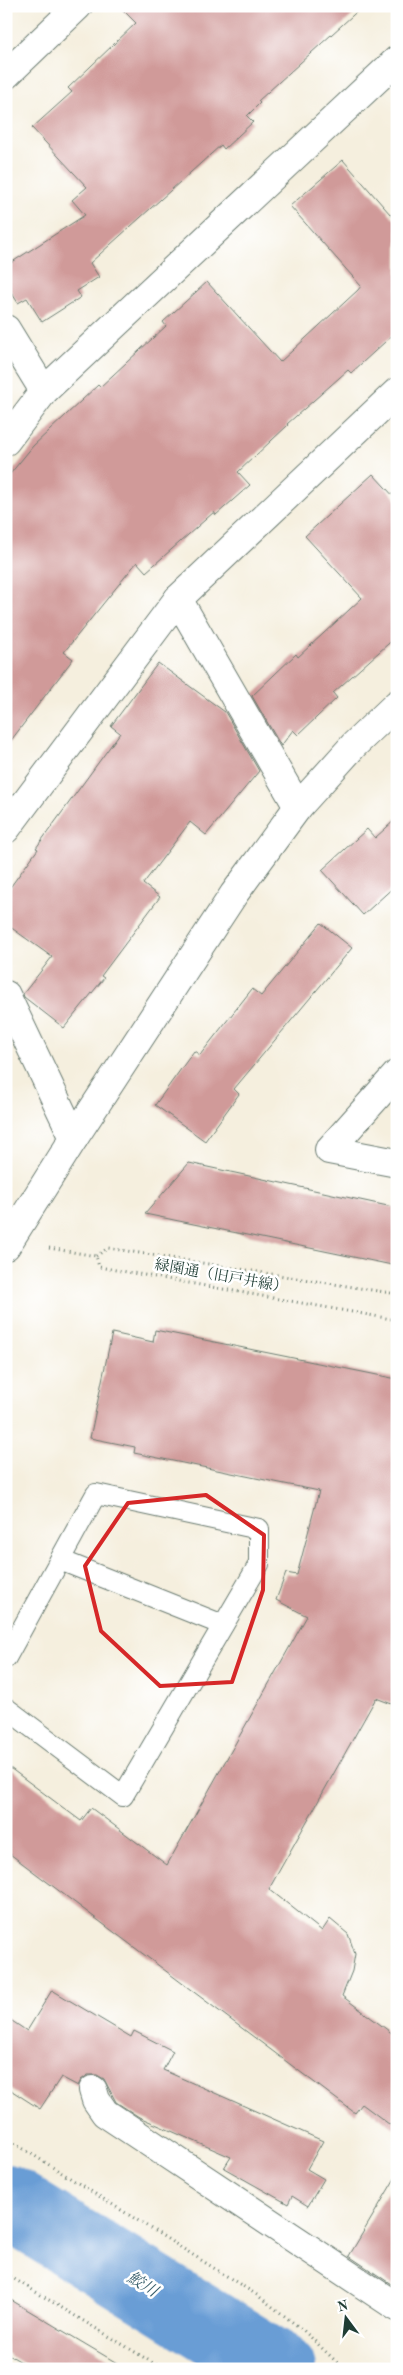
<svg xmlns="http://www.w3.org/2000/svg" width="403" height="2375" font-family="'Old Standard TT','Noto Serif JP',serif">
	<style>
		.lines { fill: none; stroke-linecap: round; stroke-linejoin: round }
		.river { stroke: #699dd5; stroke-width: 74 }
		.building { fill: #d09a99 }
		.service-casing { stroke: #6a7b70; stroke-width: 22 }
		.minor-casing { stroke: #6a7b70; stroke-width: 30 }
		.tertiary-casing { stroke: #6a7b70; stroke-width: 30 }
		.path { stroke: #6a7b70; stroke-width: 3; stroke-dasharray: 1 4; stroke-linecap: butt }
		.service { stroke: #fff; stroke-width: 20 }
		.minor { stroke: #fff; stroke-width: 28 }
		.tertiary { stroke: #fff; stroke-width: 28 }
		.marked { fill: none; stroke: #d62828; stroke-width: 4; stroke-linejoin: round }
		.labels { text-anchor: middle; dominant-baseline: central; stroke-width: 5; stroke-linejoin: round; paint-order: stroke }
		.street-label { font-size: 15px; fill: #1f3d34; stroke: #fff }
		.water-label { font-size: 16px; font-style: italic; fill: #395f6c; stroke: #fff }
	</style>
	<rect width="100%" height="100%" fill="#fff"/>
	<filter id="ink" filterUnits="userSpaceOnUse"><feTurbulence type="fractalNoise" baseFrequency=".02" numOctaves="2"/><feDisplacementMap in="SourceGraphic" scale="10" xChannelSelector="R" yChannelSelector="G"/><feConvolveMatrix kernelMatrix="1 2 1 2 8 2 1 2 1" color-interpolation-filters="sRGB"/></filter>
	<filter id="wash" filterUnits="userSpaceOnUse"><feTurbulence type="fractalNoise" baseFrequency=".0096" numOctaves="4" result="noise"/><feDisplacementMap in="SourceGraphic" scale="20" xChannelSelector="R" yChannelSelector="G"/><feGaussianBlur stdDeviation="1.12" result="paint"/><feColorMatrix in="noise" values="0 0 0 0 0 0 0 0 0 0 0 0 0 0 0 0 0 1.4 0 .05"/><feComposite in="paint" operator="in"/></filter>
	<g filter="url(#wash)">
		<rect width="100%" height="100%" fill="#f5efde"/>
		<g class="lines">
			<polyline class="river" points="6,2201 279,2369"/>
		</g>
		<g id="blocks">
			<g class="building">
				<polygon points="119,6 363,6 258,101 260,103 247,116 253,122 224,149 221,145 90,263 99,277 77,291 81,297 42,322 27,298 18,303 6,284 6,266 85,215 72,200 87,187 32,128 72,92 68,88 136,23"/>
				<polygon points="343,160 397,222 397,331 351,373 348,370 287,424 288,425 238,472 250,485 216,515 214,512 146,572 137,562 64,652 73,659 6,747 6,479 33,446 98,385 100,387 166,326 163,322 207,282 280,362 358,290 361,286 290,206"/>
				<polygon points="373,474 397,500 397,636 333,693 337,698 298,735 293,730 281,746 252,696 296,654 298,657 362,598 305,536"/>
				<polygon points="158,663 225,712 259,771 206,835 190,822 143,884 160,897 101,976 104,978 64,1028 24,997 23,994 52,957 6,924 6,893 38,849 36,848 120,733 111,726"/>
				<polygon points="397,818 397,884 363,915 322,870 367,829 375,838"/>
				<polygon points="321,923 352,948 234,1089 239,1094 205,1141 155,1105 194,1051 200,1055 252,989 261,996"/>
				<polygon points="189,1163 397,1208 397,1266 145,1214"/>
				<polygon points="155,1330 397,1379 397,1706 376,1698 269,1889 322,1931 330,1919 348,1934 355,1954 352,1971 342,1996 397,2037 397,2130 362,2104 355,2113 6,1851 6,1765 81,1821 91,1808 167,1865 307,1616 276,1600 286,1573 297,1575 319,1491 134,1453 135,1447 90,1438 112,1333 153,1342"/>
				<polygon points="52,1990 131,2037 134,2031 173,2051 163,2070 323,2141 307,2169 324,2179 308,2206 292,2196 288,2204 224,2168 231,2157 139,2117 116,2102 104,2079 97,2075 88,2075 81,2080 78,2086 61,2077 40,2109 6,2087 6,2017 27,2031"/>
				<polygon points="397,2175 397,2288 349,2256"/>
				<polygon points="6,2297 127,2369 33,2369 6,2353"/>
			</g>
		</g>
	</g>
	<g filter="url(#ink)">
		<use href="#blocks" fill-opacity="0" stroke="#6a7b70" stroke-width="1"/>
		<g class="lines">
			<g class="service-casing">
				<g id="service">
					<polyline points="60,1560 223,1625"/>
					<polyline points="6,1658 96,1494 259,1529 259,1564 123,1796 6,1708"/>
				</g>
			</g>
			<g class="minor-casing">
				<g id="minor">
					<polyline points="6,75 78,6"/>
					<polyline points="6,329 44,391"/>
					<polyline points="6,441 44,391 397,60"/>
					<polyline points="178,599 298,807"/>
					<polyline points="6,829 178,599 397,392"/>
					<polyline points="6,995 74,1138"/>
					<polyline points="397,1074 329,1150 397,1163"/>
					<polyline points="93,2090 96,2100 105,2113 397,2307"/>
				</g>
			</g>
			<g class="tertiary-casing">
				<polyline id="tertiary" points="6,1246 74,1138 234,894 298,807 354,745 397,704"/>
			</g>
			<g class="path">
				<polyline points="49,1248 96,1256 99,1267 397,1320"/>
				<polyline points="96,1256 108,1248 397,1294"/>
				<polyline points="6,2138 257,2295 303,2330 344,2369"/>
				<polyline points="6,2274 163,2369"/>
			</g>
			<use href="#service" class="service"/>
			<use href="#minor" class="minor"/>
			<use href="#tertiary" class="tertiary"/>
		</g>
	</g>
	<path class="marked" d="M206,1495L264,1535L263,1590L232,1682L160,1686L101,1631L85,1566L128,1503Z"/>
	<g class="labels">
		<g class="street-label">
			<text transform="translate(221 1277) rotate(10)">緑園通（旧戸井線）</text>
		</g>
		<g class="water-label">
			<text transform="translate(142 2285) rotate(32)">鮫川</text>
		</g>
	</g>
	<rect width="403" height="2375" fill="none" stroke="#fff" stroke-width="25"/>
	<g transform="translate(346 2318) rotate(345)" stroke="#ffffff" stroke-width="4" paint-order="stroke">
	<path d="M0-4L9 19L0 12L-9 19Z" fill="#1f3d34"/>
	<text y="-8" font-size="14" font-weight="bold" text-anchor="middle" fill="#1f3d34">N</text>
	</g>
</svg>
